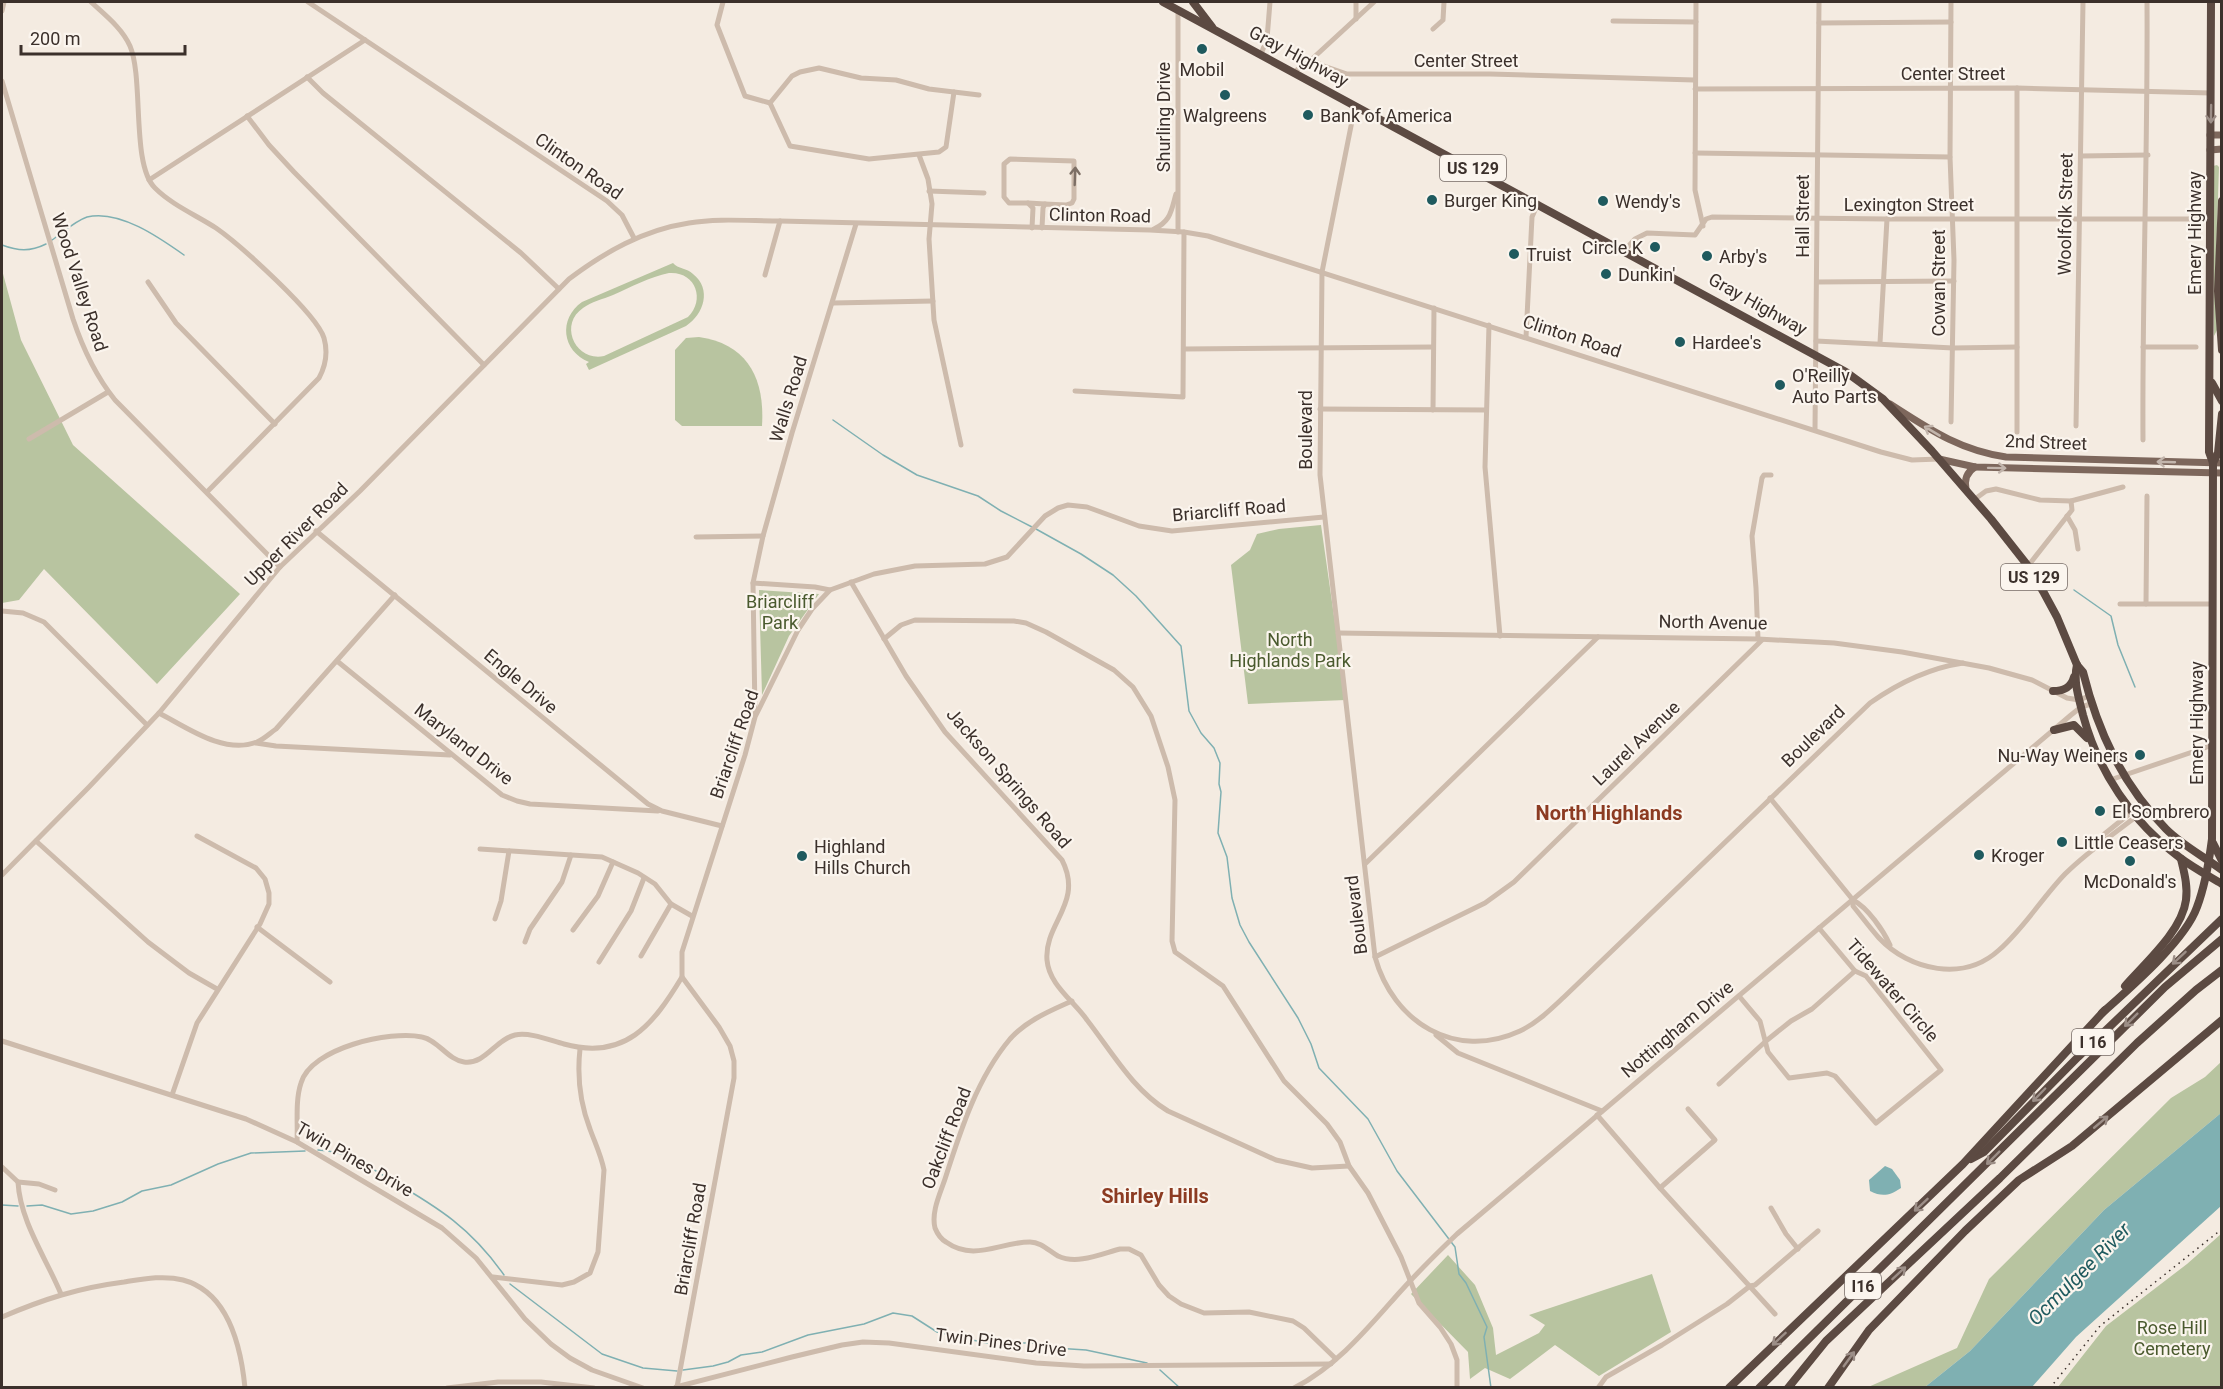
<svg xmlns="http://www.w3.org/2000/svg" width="2223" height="1389" font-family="Roboto,sans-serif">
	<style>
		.green { fill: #b8c4a0; fill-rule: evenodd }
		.water { fill: #7fb0b2 }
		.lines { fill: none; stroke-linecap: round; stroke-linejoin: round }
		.stream { stroke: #7fb0b2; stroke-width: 1.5 }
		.minor { stroke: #cdbbac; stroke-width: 5 }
		.major { stroke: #7d675c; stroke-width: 7 }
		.highway { stroke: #5c4a42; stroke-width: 8 }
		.rail { stroke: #3b302b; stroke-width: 1.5; stroke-dasharray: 1.5 4.5; stroke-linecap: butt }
		.oneway { stroke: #9c8e87 }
		.oneway2 { stroke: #7d6f65 }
		.oneway3 { stroke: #c2b5ac }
		.poi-dot { fill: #1f5a5e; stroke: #fbf5ee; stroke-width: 2 }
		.labels { text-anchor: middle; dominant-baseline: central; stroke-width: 4.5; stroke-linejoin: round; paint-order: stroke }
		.shield { fill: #fbf5ee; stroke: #756b66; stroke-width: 1.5 }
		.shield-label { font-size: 16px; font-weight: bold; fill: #3b302b }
		.street-label { font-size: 18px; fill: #3b302b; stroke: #fbf5ee }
		.poi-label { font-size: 18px; fill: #3b302b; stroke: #fbf5ee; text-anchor: start }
		.park-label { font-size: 18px; fill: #4a5a2e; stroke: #fbf5ee }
		.neighbourhood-label { font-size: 20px; font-weight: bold; fill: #8c3b22; stroke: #fbf5ee }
		.water-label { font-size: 20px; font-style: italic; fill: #1f5a5e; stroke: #fbf5ee }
	</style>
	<rect width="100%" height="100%" fill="#f4ebe1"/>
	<g class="green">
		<polygon points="2217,165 2219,167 2215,289 2217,330 2214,336 2213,166"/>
		<path d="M673,263C678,269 687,268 693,274C712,289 704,314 686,326L589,370L586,364L589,362C562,351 558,319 582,302ZM669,273C695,271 706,299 688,317L604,356C576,362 558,325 583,308C591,302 603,299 613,295C631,287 650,277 669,273Z"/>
		<polygon points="2,270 21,340 73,445 240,594 157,684 44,569 19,600 2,603"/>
		<path d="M699,337C748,344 765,379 762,426H682L675,420V350L686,338Z"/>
		<polygon points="1321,525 1346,700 1248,704 1231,565 1250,550 1257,534 1279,529"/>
		<polygon points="759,590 819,594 789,636 762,695"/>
		<polygon points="2221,1062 2221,1113 2104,1210 1970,1351 1925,1387 1866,1388 1957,1348 1989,1279 2171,1098 2205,1077"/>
		<polygon points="2221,1234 2221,1387 2058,1387 2106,1326 2187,1264"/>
		<polygon points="1448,1255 1475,1285 1493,1328 1496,1355 1539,1333 1545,1325 1529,1315 1652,1274 1671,1332 1599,1376 1555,1345 1510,1379 1485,1368 1470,1379 1468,1352 1411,1294"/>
	</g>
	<g class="water">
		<polygon points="2221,1113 2221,1206 2076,1337 2032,1387 1925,1387 1970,1351 2104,1210"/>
		<path d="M1885,1166L1892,1169L1900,1180L1901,1188C1889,1196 1882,1197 1870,1191L1869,1180Z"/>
	</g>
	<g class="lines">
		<g class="stream">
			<path d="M52,240C62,233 75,221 87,217C119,209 160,238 184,255"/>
			<path d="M2,245C18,251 30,252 46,244"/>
			<polyline points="833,420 883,455 917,475 978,496 1001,511 1032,527"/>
			<polyline points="1036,529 1081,554 1113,575 1136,596 1181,646 1189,711 1201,733 1214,748 1220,763 1219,784 1221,792 1218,833 1227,857 1232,898 1240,925 1249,942 1298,1018 1311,1044 1319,1068 1368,1119 1397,1171 1455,1247 1459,1274 1466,1283 1487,1327 1484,1337 1491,1388"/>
			<polyline points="2074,590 2111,616 2118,645 2135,687"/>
			<path d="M318,1150C348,1151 367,1166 391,1180C439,1208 471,1228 504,1275"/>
			<polyline points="2,1205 18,1206"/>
			<polyline points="27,1206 42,1205 71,1214 93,1211 122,1202 142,1191 171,1185 218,1164 251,1153 305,1151"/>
			<polyline points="510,1284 602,1354 643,1368 677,1371"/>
			<polyline points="683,1370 713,1366 728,1362 741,1355 762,1352 808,1335 864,1324 893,1313 912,1316 937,1332 986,1343 1040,1343 1055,1348 1086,1350 1147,1363"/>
			<polyline points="1160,1370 1180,1388"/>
		</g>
		<g class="minor">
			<path d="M91,2C105,15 122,28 130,46C144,79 131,165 155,188C172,205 196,215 216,228C239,244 317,314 324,338C328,352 326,365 319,378L207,492"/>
			<polyline points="308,2 607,201 622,215 634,238"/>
			<polyline points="723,2 717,25 745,96 770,103 790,146 869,159 939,152 946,147 954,92"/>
			<polyline points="1356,2 1356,19"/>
			<polyline points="1696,2 1695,190 1703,226"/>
			<polyline points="2,11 4,2"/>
			<polyline points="1613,21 1696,22"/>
			<polyline points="1819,23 1951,22"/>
			<polyline points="1433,29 1443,20 1444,2"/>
			<polyline points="1261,54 1267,39 1270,2"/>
			<polyline points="1312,59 1321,65 1347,74 1490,74 1694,80"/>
			<polyline points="1294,72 1312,59 1374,2"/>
			<polyline points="307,77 323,93 521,253 559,289"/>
			<path d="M2,81L73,319C83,349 95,375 115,400L280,567"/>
			<polyline points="2017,88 2017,432"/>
			<polyline points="1695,89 2017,88 2211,93"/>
			<polyline points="770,103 792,76 800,72 819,68 861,78 896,80 929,89 979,95"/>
			<path d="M1358,107L1353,116L1322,272L1320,475L1375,957C1393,1022 1455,1061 1520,1031C1537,1023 1550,1010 1564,997L1870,703C1897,684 1930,668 1963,663"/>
			<polyline points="247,116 269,145 294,172 484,365"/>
			<polyline points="1695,153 1950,157"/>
			<polyline points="919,155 928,179 932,204 929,239 934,320 961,445"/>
			<polyline points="2081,156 2148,155"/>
			<polyline points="149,180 365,40"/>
			<polyline points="929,191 984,193"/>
			<polyline points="1028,203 1045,204"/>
			<polyline points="1032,228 1033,208 1028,203 1009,203 1004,197 1004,164 1010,159 1074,161 1074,199 1072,203 1066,205 1045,204 1043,208 1042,228"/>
			<path d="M1154,229C1171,221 1171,211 1176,194"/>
			<polyline points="1178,232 1178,11"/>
			<polyline points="1624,251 1635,239 1647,233 1695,235 1706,219 1712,217 1887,219 2211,219"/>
			<polyline points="765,275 780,221"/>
			<polyline points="148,282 176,323 275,424"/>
			<polyline points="1817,282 1954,281"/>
			<polyline points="833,303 933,301"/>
			<polyline points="1489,325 1485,467 1500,636"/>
			<polyline points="1526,337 1532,217 1538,203"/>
			<polyline points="1816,341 1953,348 2017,347"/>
			<polyline points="1880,343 1887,219"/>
			<polyline points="2143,347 2196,347"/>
			<polyline points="1184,349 1433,347"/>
			<polyline points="1075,391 1183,397 1184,232"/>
			<polyline points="1320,409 1486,410"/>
			<polyline points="1433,410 1434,308"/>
			<polyline points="1951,422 1954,260 1950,157 1951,2"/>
			<polyline points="2076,426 2083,2"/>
			<polyline points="1815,430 1819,2"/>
			<polyline points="29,439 108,392"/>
			<path d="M2143,440C2142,294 2148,148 2147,2"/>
			<polyline points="1975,499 1986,491 1996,489 2040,500 2071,501 2123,487"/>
			<polyline points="2067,516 2075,530 2078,549"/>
			<polyline points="316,531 648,804 662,811 722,826"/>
			<polyline points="696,537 763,536"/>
			<polyline points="2028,566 2072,510 2071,501"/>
			<path d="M851,582L906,676L945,732L1062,860C1084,903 1044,923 1047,960C1049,985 1074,1001 1087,1020C1112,1052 1133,1090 1168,1111L1276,1160L1312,1168L1349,1166"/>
			<polyline points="753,583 815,587 830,590"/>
			<polyline points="2120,604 2213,604"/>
			<polyline points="2146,604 2147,496"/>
			<polyline points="2,611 23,613 44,622 147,725"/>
			<polyline points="1338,633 1758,639 1834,643 1902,652 1989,668 2032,680 2067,698 2079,700 2089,696"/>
			<polyline points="884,639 901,625 915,620 1014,621 1026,623 1046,632 1114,670 1133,687 1151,716 1168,767 1175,800 1172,941 1175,952 1223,986 1284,1081 1327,1124 1340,1142 1349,1166 1368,1193 1401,1257 1419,1303 1440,1327 1451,1344 1457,1360 1457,1388"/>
			<polyline points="1758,639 1756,588 1752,536 1762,478 1764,475 1771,475"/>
			<polyline points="337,661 502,795 517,801 530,804 658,811"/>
			<path d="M159,713C186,727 224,755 257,742C264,739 270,733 276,729L395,595"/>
			<polyline points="755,715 753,583 763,536 792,433 856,224"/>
			<polyline points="256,743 276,746 450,755"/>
			<polyline points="2110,780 2213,745"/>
			<path d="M1770,798L1853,900C1868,908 1883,930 1890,945"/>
			<polyline points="36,841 148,942 189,973 217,989"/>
			<polyline points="2094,847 2097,840 2144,802"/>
			<polyline points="480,849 602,857 638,873 655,884 671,904 692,916"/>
			<polyline points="1365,864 1598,637"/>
			<path d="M2,875L89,787L159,713L280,567L360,491L569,279C605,252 643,230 689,223C718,218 750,221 780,221L1150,230L1184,232L1208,236L1881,452L1912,460L1939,459"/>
			<path d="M1853,900V906C1862,917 1870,928 1879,938C1910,971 1964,982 1999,950C2024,928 2042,898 2065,874C2087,852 2112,835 2137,816"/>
			<polyline points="495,919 501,901 509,851"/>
			<polyline points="257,927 330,982"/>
			<polyline points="573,930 598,896 613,862"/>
			<polyline points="525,942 530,929 562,882 571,855"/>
			<polyline points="641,956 671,904"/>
			<polyline points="1375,957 1485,903 1514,882 1762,640"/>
			<polyline points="599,962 631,911 644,878"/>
			<polyline points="1739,996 1760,1021 1768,1052 1789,1078 1827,1073 1835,1076 1876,1123 1941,1070 1866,976 1855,971 1819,928"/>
			<path d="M1072,1001C1050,1011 1027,1020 1010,1039C977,1078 960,1132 945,1179C940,1194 931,1212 935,1228C937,1233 941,1239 946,1242C974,1262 1000,1242 1030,1242C1041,1242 1049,1251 1058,1256C1077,1265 1101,1254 1120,1249H1129L1141,1255L1159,1285L1169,1296L1181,1304L1204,1313L1249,1312L1293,1321L1304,1328L1336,1359"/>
			<polyline points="1436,1035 1458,1053 1602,1111"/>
			<polyline points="2,1041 246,1119 297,1142 442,1228 476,1258 525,1319 551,1344 570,1358 592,1370 643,1388"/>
			<polyline points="1719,1084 1766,1041 1791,1021 1812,1009 1855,971"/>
			<polyline points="172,1095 197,1023 260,924 269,904 269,893 265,879 256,868 197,836"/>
			<polyline points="1597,1115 1660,1188 1775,1314"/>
			<path d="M297,1142C298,1123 295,1101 301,1083C311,1048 390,1030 422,1037C438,1040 448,1060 464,1062C485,1065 496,1039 515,1035C530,1032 549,1040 564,1044C625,1061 653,1025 682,977"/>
			<path d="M2,1167L18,1182C20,1221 46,1258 61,1294"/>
			<polyline points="18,1182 39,1184 55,1190"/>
			<polyline points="1660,1188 1715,1140 1688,1109"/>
			<polyline points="1771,1208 1786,1234 1798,1249"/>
			<path d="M493,1277L562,1285L574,1282L590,1273L598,1252L604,1170C601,1155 595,1143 590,1129C580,1103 577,1076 580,1049"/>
			<path d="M2,1317C44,1299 78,1288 124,1282C143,1279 164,1275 183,1280C228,1292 241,1347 245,1388"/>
			<polyline points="676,1387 792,1357 842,1345 863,1342 889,1343 1036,1363 1084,1366 1331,1364"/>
			<polyline points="677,1387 734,1078 734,1061 730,1046 719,1027 682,977 682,952 745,755 755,717 798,630 812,609 830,590 874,574 915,566 985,564 1007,557 1045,516 1058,508 1068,505 1087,507 1139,526 1172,531 1324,517"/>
			<polyline points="447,1388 498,1382 541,1382 594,1388"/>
			<path d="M1294,1388C1337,1366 1367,1329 1399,1293C1417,1273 1437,1253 1457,1234L2071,715L2081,707L2091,704"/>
			<polyline points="1598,1388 1606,1377 1662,1345 1727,1304 1750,1286 1755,1285 1818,1231"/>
		</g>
		<g class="major">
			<polyline points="2210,135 2222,135"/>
			<polyline points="2210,150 2222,149"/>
			<path d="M1890,404C1929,429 1959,450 2006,457L2222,463"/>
			<polyline points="1939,459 1975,467 2222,473"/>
			<path d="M1966,489C1964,479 1967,472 1975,467"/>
		</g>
		<g class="highway">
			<path d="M1163,2L1846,372L1883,399L1932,451L1991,519L2028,566L2044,593L2057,617L2077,665L2083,672C2098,732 2122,784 2166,829C2182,845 2203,856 2222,870"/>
			<polyline points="1193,2 1212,27"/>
			<polyline points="2222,201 2218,291 2222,350"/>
			<polyline points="2212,383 2222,401"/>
			<polyline points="2213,463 2218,453 2222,414"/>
			<path d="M2077,665C2073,682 2079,698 2083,715C2098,771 2132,822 2179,857C2192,867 2207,875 2222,884"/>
			<path d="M2053,691C2063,691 2071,688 2074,677"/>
			<polyline points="2054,730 2074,725 2087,738"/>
			<polyline points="2213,843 2222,861"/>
			<path d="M2125,986C2145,963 2182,931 2186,900C2188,886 2184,872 2181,859"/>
			<path d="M2102,1013C2130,988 2185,941 2197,907C2205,886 2209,862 2212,839L2213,463L2209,452L2211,2"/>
			<polyline points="1971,1159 1984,1152 2078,1057 2222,919"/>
			<polyline points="1729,1388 1963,1164 2105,1010"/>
			<polyline points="1759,1388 2165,987 2222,939"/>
			<polyline points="1788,1388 1826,1341 2000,1178 2137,1043 2196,990 2222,970"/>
			<polyline points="1828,1388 1869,1330 1965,1231 2019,1180 2072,1146 2222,1020"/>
		</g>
		<polyline class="rail" points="2050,1388 2100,1326 2222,1229"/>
	</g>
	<defs><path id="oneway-shaft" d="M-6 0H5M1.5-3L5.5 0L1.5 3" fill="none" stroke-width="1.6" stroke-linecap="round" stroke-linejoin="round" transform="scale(1.5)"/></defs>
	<g class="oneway">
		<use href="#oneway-shaft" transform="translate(2211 114) rotate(91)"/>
		<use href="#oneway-shaft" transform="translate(2179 958) rotate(137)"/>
		<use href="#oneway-shaft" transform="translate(2131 1020) rotate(135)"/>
		<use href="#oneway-shaft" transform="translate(2039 1095) rotate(134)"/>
		<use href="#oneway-shaft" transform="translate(2101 1122) rotate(-40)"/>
		<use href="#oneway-shaft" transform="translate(1993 1158) rotate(135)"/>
		<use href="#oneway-shaft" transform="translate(1921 1205) rotate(137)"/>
		<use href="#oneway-shaft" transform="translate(1899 1273) rotate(-43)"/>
		<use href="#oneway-shaft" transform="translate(1779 1339) rotate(137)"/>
		<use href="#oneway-shaft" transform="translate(1849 1359) rotate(-54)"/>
	</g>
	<use class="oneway2" href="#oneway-shaft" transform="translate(1075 176) rotate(-88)"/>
	<g class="oneway3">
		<use href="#oneway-shaft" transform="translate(1932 431) rotate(-149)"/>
		<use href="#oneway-shaft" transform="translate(2166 462) rotate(-178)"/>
		<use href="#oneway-shaft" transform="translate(1997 468) rotate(1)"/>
	</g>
	<g class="poi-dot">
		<circle cx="1202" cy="49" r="6"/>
		<circle cx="1225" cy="95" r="6"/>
		<circle cx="1308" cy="115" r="6"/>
		<circle cx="1432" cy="200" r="6"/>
		<circle cx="1603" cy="201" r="6"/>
		<circle cx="1655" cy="247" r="6"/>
		<circle cx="1514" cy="254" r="6"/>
		<circle cx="1707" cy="256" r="6"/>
		<circle cx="1606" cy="274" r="6"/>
		<circle cx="1680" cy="342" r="6"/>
		<circle cx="1780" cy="385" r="6"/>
		<circle cx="2140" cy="755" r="6"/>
		<circle cx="2100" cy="811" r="6"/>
		<circle cx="2062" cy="842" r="6"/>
		<circle cx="1979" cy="855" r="6"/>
		<circle cx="802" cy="856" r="6"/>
		<circle cx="2130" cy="861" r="6"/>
	</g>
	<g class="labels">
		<g class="shield">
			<rect x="1440" y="155" width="66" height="26" rx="4.5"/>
			<rect x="2001" y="564" width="66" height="26" rx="4.5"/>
			<rect x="2072" y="1029" width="42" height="26" rx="4.5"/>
			<rect x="1845" y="1273" width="36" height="26" rx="4.5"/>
		</g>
		<g class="shield-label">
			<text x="1473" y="168">US 129</text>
			<text x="2034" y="577">US 129</text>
			<text x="2093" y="1042">I 16</text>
			<text x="1863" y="1286">I16</text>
		</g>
		<g class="street-label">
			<text transform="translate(1299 56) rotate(28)">Gray Highway</text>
			<text x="1466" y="60">Center Street</text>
			<text x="1953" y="73">Center Street</text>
			<text transform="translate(1163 117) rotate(-90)">Shurling Drive</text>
			<text transform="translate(579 166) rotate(35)">Clinton Road</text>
			<text x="1909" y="204">Lexington Street</text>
			<text transform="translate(2065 214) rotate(-89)">Woolfolk Street</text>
			<text transform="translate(1100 215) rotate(1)">Clinton Road</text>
			<text transform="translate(1802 216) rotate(-90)">Hall Street</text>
			<text transform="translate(2194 233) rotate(-90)">Emery Highway</text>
			<text transform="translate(80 282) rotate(72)">Wood Valley Road</text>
			<text transform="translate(1938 283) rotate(-90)">Cowan Street</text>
			<text transform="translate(1758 304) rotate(29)">Gray Highway</text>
			<text transform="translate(1572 336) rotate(18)">Clinton Road</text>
			<text transform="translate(788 399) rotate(-73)">Walls Road</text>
			<text transform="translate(1305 430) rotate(-90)">Boulevard</text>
			<text transform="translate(2046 442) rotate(2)">2nd Street</text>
			<text transform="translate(1229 510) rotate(-5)">Briarcliff Road</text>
			<text transform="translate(296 534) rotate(-45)">Upper River Road</text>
			<text transform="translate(1713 622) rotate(1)">North Avenue</text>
			<text transform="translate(521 681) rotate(40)">Engle Drive</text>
			<text transform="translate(2196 723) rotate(-90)">Emery Highway</text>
			<text transform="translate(1813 736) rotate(-44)">Boulevard</text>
			<text transform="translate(1636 743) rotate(-44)">Laurel Avenue</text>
			<text transform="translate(464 744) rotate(38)">Maryland Drive</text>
			<text transform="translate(734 744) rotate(-71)">Briarcliff Road</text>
			<text transform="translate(1009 778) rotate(49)">Jackson Springs Road</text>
			<text transform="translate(1356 915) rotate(-97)">Boulevard</text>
			<text transform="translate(1893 990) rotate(49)">Tidewater Circle</text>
			<text transform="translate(1677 1029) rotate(-40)">Nottingham Drive</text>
			<text transform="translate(946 1138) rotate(-69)">Oakcliff Road</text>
			<text transform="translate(355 1159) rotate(30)">Twin Pines Drive</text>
			<text transform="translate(690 1239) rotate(-80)">Briarcliff Road</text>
			<text transform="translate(1001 1342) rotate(7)">Twin Pines Drive</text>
		</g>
		<g class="poi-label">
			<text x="1202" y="69" text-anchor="middle">Mobil</text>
			<text x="1225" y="115" text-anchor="middle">Walgreens</text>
			<text x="1320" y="115">Bank of America</text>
			<text x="1444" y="200">Burger King</text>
			<text x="1615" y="201">Wendy's</text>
			<text x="1643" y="247" text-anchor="end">Circle K</text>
			<text x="1526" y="254">Truist</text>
			<text x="1719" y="256">Arby's</text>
			<text x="1618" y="274">Dunkin'</text>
			<text x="1692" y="342">Hardee's</text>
			<text x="1792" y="375">O'Reilly<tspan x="1792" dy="21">Auto Parts</tspan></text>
			<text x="2128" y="755" text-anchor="end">Nu-Way Weiners</text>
			<text x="2112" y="811">El Sombrero</text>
			<text x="2074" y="842">Little Ceasers</text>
			<text x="814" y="846">Highland<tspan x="814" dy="21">Hills Church</tspan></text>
			<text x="1991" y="855">Kroger</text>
			<text x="2130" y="881" text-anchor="middle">McDonald's</text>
		</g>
		<g class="park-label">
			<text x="780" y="601">Briarcliff<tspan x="780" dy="21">Park</tspan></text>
			<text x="1290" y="639">North<tspan x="1290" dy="21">Highlands Park</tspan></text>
			<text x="2172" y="1327">Rose Hill<tspan x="2172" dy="21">Cemetery</tspan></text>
		</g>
		<g class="neighbourhood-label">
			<text x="1609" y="813">North Highlands</text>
			<text x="1155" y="1196">Shirley Hills</text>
		</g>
		<g class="water-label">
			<text transform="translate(2079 1274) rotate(-45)">Ocmulgee River</text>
		</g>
	</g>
	<rect width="2223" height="1389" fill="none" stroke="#3b302b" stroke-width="6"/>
	<path d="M21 45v9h164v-9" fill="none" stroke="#3b302b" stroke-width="3"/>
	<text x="30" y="45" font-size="18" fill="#3b302b" stroke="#fbf5ee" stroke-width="4.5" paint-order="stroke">200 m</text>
</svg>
